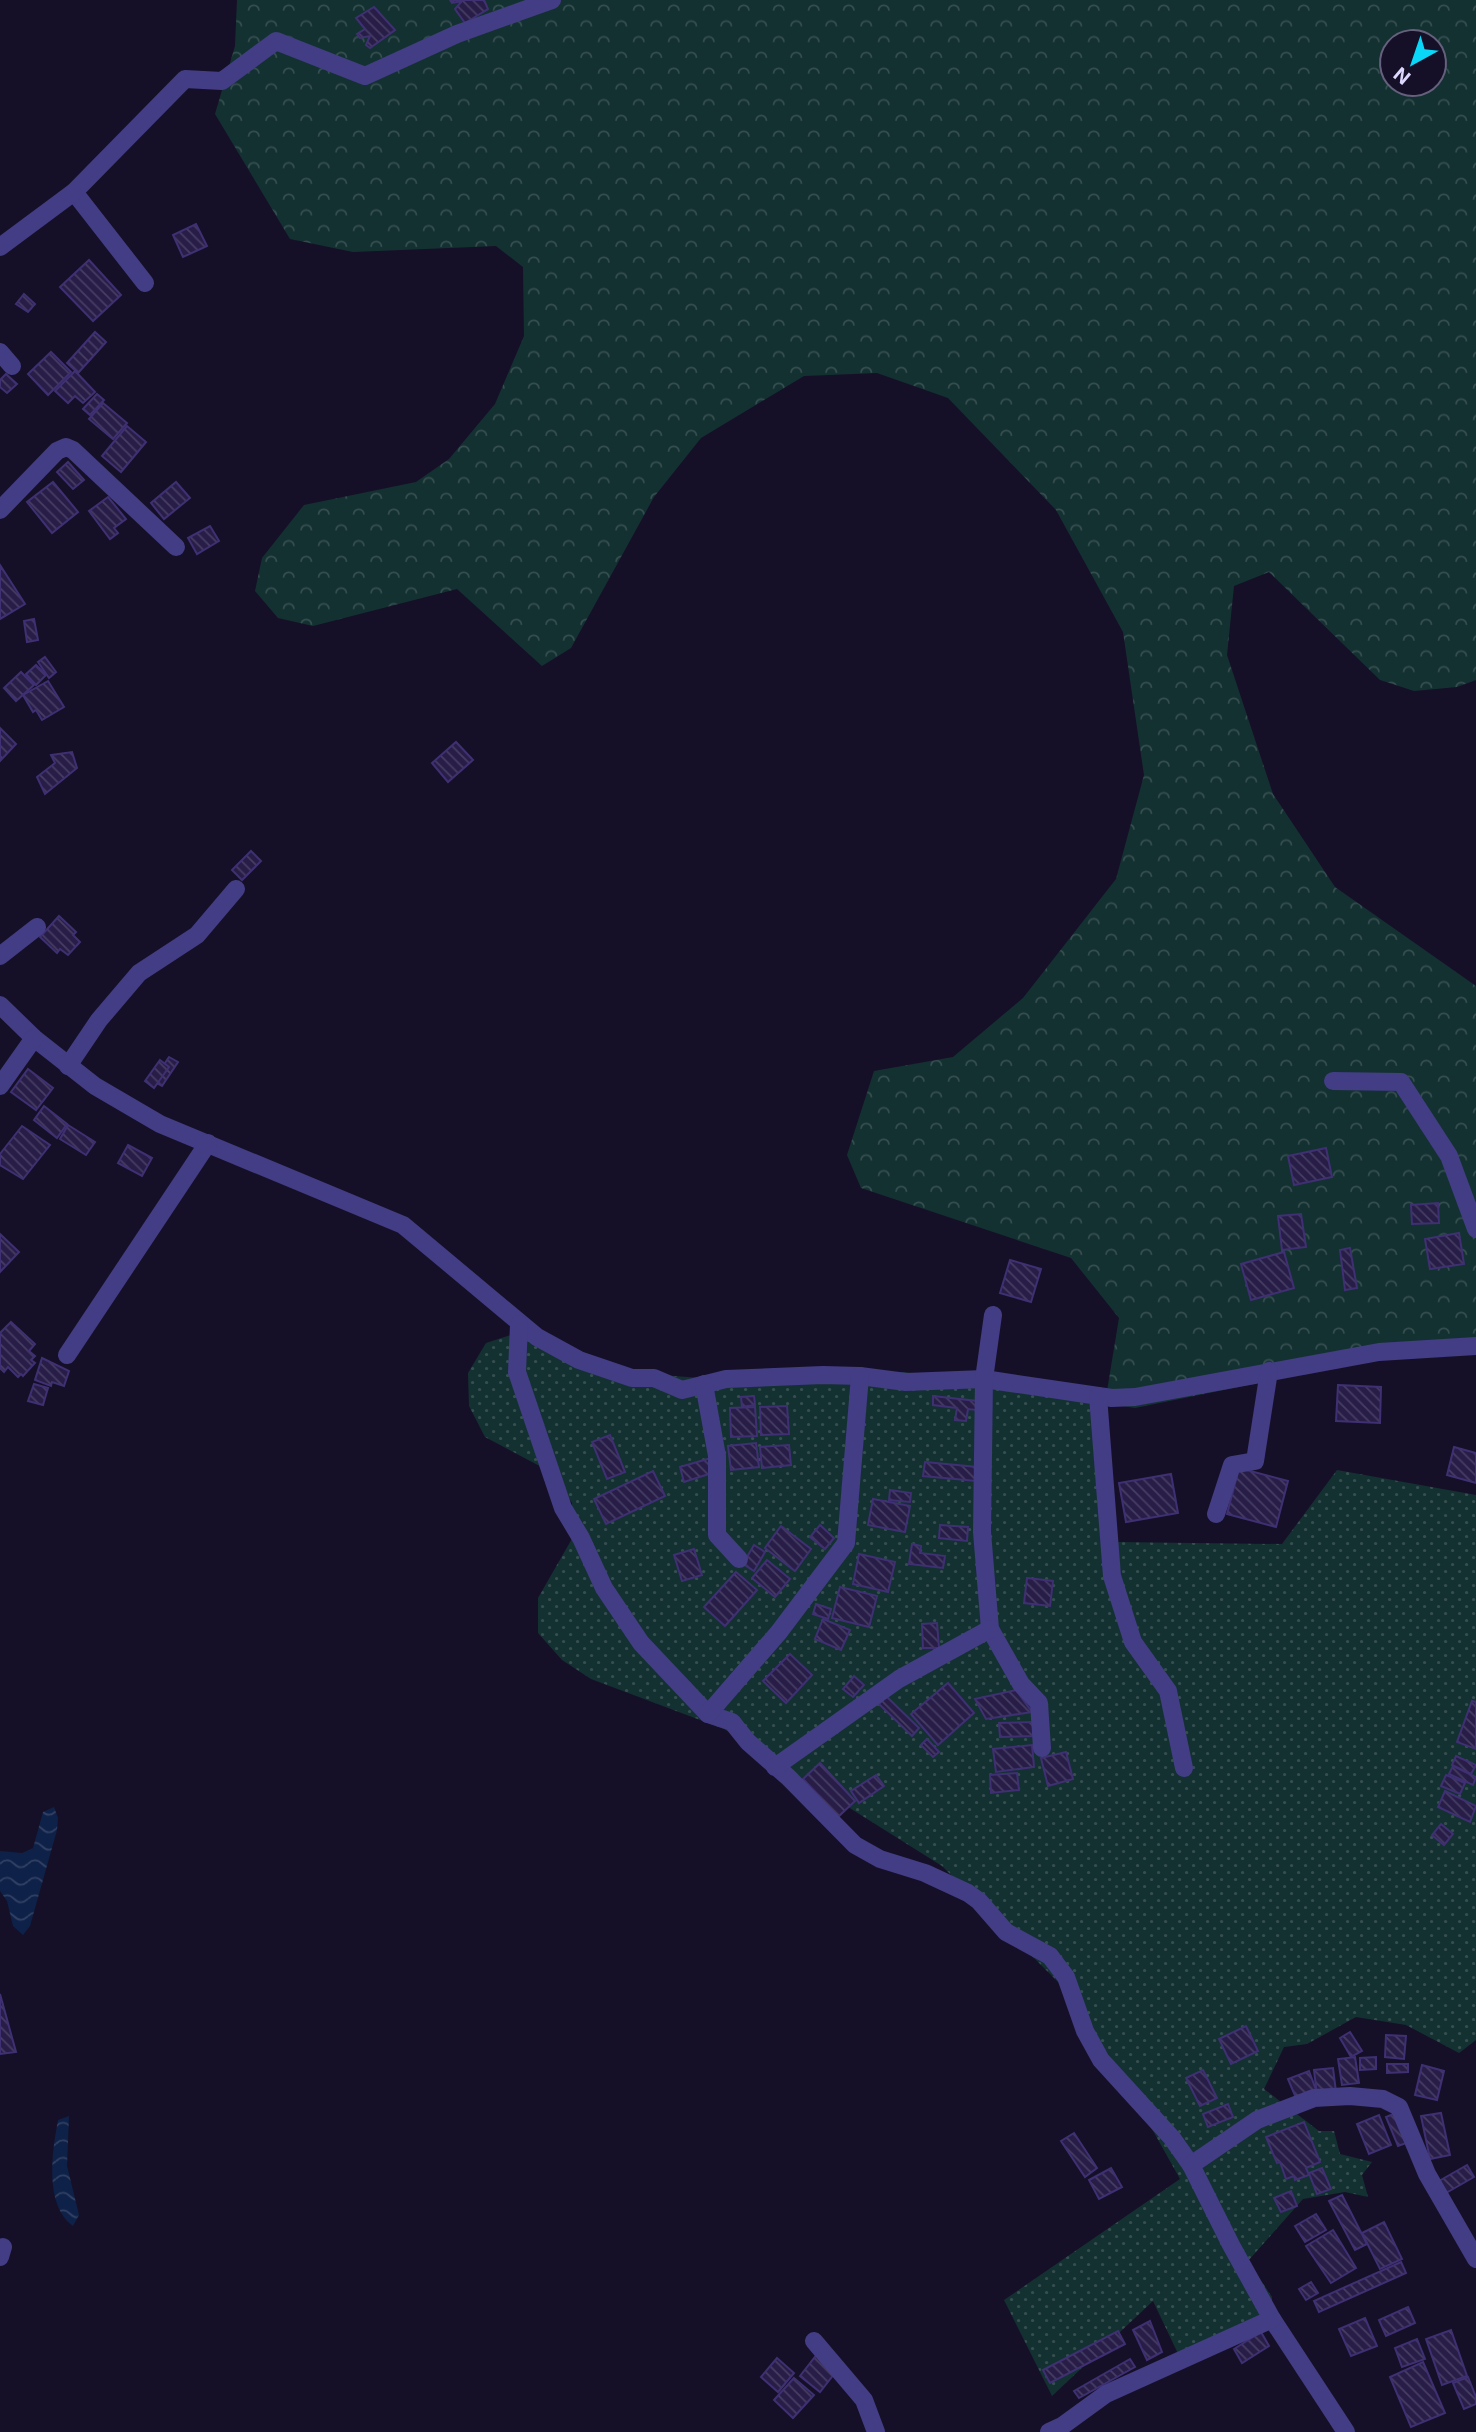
<svg xmlns="http://www.w3.org/2000/svg" width="1476" height="2432" font-family="Inter,sans-serif">
	<style>
		.grass { fill: url(#grass-dots) }
		.forest { fill: url(#forest-crowns); fill-rule: evenodd }
		.water { fill: url(#water-waves) }
		.building { fill: url(#building-back-hatch); stroke: #3f3073; stroke-width: 2 }
		.lines { fill: none; stroke-linecap: round; stroke-linejoin: round }
		.minor { stroke: #423d84; stroke-width: 18 }
	</style>
	<defs>
		<pattern id="grass-dots" width="8" height="8" patternUnits="userSpaceOnUse" patternTransform="scale(1.75)"><rect width="8" height="8" fill="#143131"/><path d="M2 2h.1M6 6h.1" fill="none" stroke="#364e50" stroke-width="1.8" stroke-linecap="round"/></pattern>
		<pattern id="forest-crowns" width="20" height="18" patternUnits="userSpaceOnUse" patternTransform="scale(1.75)"><rect width="20" height="18" fill="#143131"/><path d="M2 6a3 3 0 1 1 6 0M12 15a3 3 0 1 1 6 0" fill="none" stroke="#364e50"/></pattern>
		<pattern id="water-waves" width="16" height="10" patternUnits="userSpaceOnUse" patternTransform="scale(1.75)"><rect width="16" height="10" fill="#0e2148"/><path d="M0 5q4-4 8 0t8 0" fill="none" stroke="#314063"/></pattern>
		<pattern id="building-back-hatch" width="6" height="6" patternUnits="userSpaceOnUse" patternTransform="scale(1.75)"><rect width="6" height="6" fill="#271d47"/><path d="M-1 5l2 2M0 0l6 6M5-1l2 2" fill="none" stroke="#463d63"/></pattern>
	</defs>
	<rect width="100%" height="100%" fill="#151027"/>
	<polygon class="grass" points="520,1332 573,1352 647,1374 714,1379 904,1372 1105,1403 1116,1542 1282,1544 1337,1470 1476,1495 1476,2040 1459,2053 1406,2025 1356,2017 1307,2044 1284,2047 1264,2089 1319,2131 1334,2131 1340,2154 1372,2162 1362,2175 1368,2197 1345,2192 1303,2199 1248,2261 1272,2297 1272,2312 1181,2360 1153,2301 1052,2396 1004,2300 1180,2179 1133,2095 1073,1997 942,1866 724,1729 591,1679 562,1660 538,1633 538,1598 573,1537 572,1503 551,1472 485,1437 469,1406 468,1373 486,1343"/>
	<path class="forest" d="M237,0H1476V680L1457,687L1414,691L1380,680L1269,572L1234,586L1227,655L1273,794L1335,887L1476,986V1351L1396,1355L1135,1408L1105,1403L1119,1318L1071,1258L861,1188L847,1155L874,1071L953,1057L1023,998L1116,879L1144,775L1123,632L1056,510L948,398L877,373L804,376L701,438L654,497L571,648L542,666L457,589L313,626L278,618L255,591L262,558L304,505L416,482L449,459L495,404L524,336L523,267L496,246L353,252L290,239L215,114L235,46ZM1392,42H1434V84H1392Z"/>
	<g class="water">
		<polygon points="54,1807 58,1818 57,1830 30,1926 23,1935 13,1926 7,1901 0,1891 0,1851 22,1853 33,1848 43,1812"/>
		<path d="M69,2116L67,2166L79,2215L73,2226C44,2205 52,2152 58,2120Z"/>
	</g>
	<g class="building">
		<polygon points="450,0 484,0 488,9 465,23 455,9 462,1 452,3"/>
		<polygon points="374,7 395,30 370,48 366,45 370,36 360,38 357,34 365,29 356,18"/>
		<polygon points="196,224 207,246 183,257 173,235"/>
		<polygon points="89,260 121,295 93,321 60,287"/>
		<polygon points="24,294 35,304 28,312 16,304"/>
		<polygon points="95,332 106,342 78,373 67,363"/>
		<polygon points="51,352 71,372 48,395 28,374"/>
		<polygon points="75,371 95,392 83,403 75,396 68,403 55,391"/>
		<polygon points="6,374 17,384 7,393 0,387 0,380"/>
		<polygon points="97,394 104,400 90,415 83,409"/>
		<polygon points="103,403 127,423 113,439 89,419"/>
		<polygon points="127,426 146,442 121,472 102,456"/>
		<polygon points="68,462 84,480 73,489 57,472"/>
		<polygon points="53,482 78,512 52,533 27,502"/>
		<polygon points="176,482 190,498 164,519 151,503"/>
		<polygon points="108,497 126,519 114,528 118,533 110,539 89,511"/>
		<polygon points="210,526 219,541 197,554 188,538"/>
		<polygon points="0,565 25,604 0,619"/>
		<polygon points="34,619 38,640 27,642 24,621"/>
		<polygon points="45,657 56,672 49,678 38,662"/>
		<polygon points="36,665 46,675 36,685 26,674"/>
		<polygon points="21,672 34,685 16,701 4,688"/>
		<polygon points="48,681 64,707 42,720 36,710 33,712 23,695"/>
		<polygon points="0,728 16,744 0,761"/>
		<polygon points="456,742 473,760 448,782 432,763"/>
		<polygon points="72,752 77,768 45,794 37,777 55,763 51,755"/>
		<polygon points="251,851 261,861 242,880 232,870"/>
		<polygon points="59,916 76,932 73,935 80,942 68,955 60,949 57,953 40,937"/>
		<polygon points="169,1057 178,1062 162,1086 153,1081"/>
		<polygon points="160,1060 169,1067 154,1088 145,1081"/>
		<polygon points="28,1069 53,1088 36,1110 11,1092"/>
		<polygon points="44,1106 67,1124 57,1138 34,1120"/>
		<polygon points="68,1125 95,1142 86,1155 60,1139"/>
		<polygon points="22,1126 50,1145 23,1179 0,1165 0,1154"/>
		<polygon points="128,1145 152,1158 142,1176 118,1163"/>
		<polygon points="1326,1148 1332,1177 1294,1185 1288,1156"/>
		<polygon points="1438,1203 1439,1223 1412,1224 1411,1205"/>
		<polygon points="1301,1214 1306,1247 1282,1250 1278,1216"/>
		<polygon points="1459,1233 1464,1264 1430,1269 1425,1239"/>
		<polygon points="0,1234 19,1252 0,1272"/>
		<polygon points="1350,1248 1357,1288 1345,1290 1340,1250"/>
		<polygon points="1284,1252 1294,1288 1251,1300 1241,1264"/>
		<polygon points="1010,1260 1041,1269 1031,1302 1000,1293"/>
		<polygon points="11,1322 35,1344 29,1351 35,1356 31,1360 35,1363 23,1376 21,1374 18,1377 8,1367 4,1372 0,1368 0,1333"/>
		<polygon points="42,1358 69,1371 64,1386 52,1382 51,1386 35,1380"/>
		<polygon points="34,1384 48,1388 43,1405 28,1401"/>
		<polygon points="1338,1385 1381,1387 1380,1423 1336,1421"/>
		<polygon points="754,1396 755,1405 742,1407 741,1397"/>
		<polygon points="933,1396 977,1401 976,1410 968,1409 966,1421 955,1420 957,1408 933,1405"/>
		<polygon points="787,1406 789,1434 761,1435 760,1407"/>
		<polygon points="755,1407 757,1436 731,1437 730,1408"/>
		<polygon points="610,1435 625,1472 607,1479 592,1442"/>
		<polygon points="756,1443 759,1467 731,1470 728,1446"/>
		<polygon points="789,1445 791,1465 762,1468 760,1447"/>
		<polygon points="1454,1447 1476,1453 1476,1483 1447,1475"/>
		<polygon points="711,1458 715,1472 684,1482 680,1467"/>
		<polygon points="925,1462 977,1467 976,1481 923,1476"/>
		<polygon points="1239,1468 1288,1481 1276,1527 1227,1514"/>
		<polygon points="653,1471 665,1496 606,1524 594,1499"/>
		<polygon points="1171,1474 1178,1513 1126,1522 1119,1483"/>
		<polygon points="890,1490 911,1493 910,1502 889,1500"/>
		<polygon points="873,1499 910,1506 905,1532 868,1525"/>
		<polygon points="820,1525 834,1538 825,1549 810,1537"/>
		<polygon points="940,1525 968,1527 967,1541 939,1538"/>
		<polygon points="781,1526 811,1549 795,1571 765,1548"/>
		<polygon points="912,1544 921,1546 920,1553 945,1556 943,1568 909,1564"/>
		<polygon points="754,1545 765,1552 754,1571 743,1564"/>
		<polygon points="694,1549 702,1575 682,1581 674,1555"/>
		<polygon points="859,1554 895,1562 888,1592 853,1584"/>
		<polygon points="767,1560 790,1579 775,1597 752,1578"/>
		<polygon points="736,1572 757,1590 725,1626 704,1607"/>
		<polygon points="1027,1578 1053,1581 1050,1606 1024,1603"/>
		<polygon points="840,1587 877,1596 869,1627 832,1618"/>
		<polygon points="816,1604 831,1609 828,1619 813,1614"/>
		<polygon points="823,1619 850,1630 841,1650 815,1639"/>
		<polygon points="937,1623 939,1648 923,1648 922,1624"/>
		<polygon points="790,1654 812,1675 786,1703 763,1681"/>
		<polygon points="854,1676 864,1685 853,1697 843,1689"/>
		<polygon points="948,1683 974,1713 938,1745 911,1714"/>
		<polygon points="1016,1690 1032,1712 986,1719 975,1699"/>
		<polygon points="886,1696 919,1728 912,1736 879,1704"/>
		<polygon points="1472,1701 1476,1702 1476,1749 1457,1742"/>
		<polygon points="1033,1722 1034,1736 1000,1737 999,1723"/>
		<polygon points="927,1739 939,1752 933,1757 921,1745"/>
		<polygon points="1032,1745 1034,1767 996,1772 993,1749"/>
		<polygon points="1066,1752 1073,1779 1048,1786 1041,1758"/>
		<polygon points="1456,1756 1476,1765 1471,1774 1452,1765"/>
		<polygon points="820,1763 855,1801 838,1817 803,1779"/>
		<polygon points="1453,1766 1476,1777 1473,1785 1449,1774"/>
		<polygon points="1017,1773 1019,1790 991,1793 990,1775"/>
		<polygon points="876,1775 884,1786 859,1803 851,1791"/>
		<polygon points="1446,1775 1465,1783 1460,1794 1441,1786"/>
		<polygon points="1445,1791 1476,1806 1470,1822 1438,1807"/>
		<polygon points="1441,1824 1453,1834 1444,1845 1432,1835"/>
		<polygon points="0,1994 16,2052 0,2054"/>
		<polygon points="1246,2026 1258,2051 1231,2064 1219,2039"/>
		<polygon points="1350,2032 1362,2051 1351,2057 1340,2038"/>
		<polygon points="1386,2035 1406,2036 1404,2059 1385,2057"/>
		<polygon points="1355,2057 1359,2083 1342,2085 1338,2059"/>
		<polygon points="1376,2057 1376,2069 1360,2070 1360,2058"/>
		<polygon points="1387,2064 1408,2064 1408,2072 1387,2073"/>
		<polygon points="1422,2065 1444,2071 1437,2100 1415,2095"/>
		<polygon points="1333,2068 1336,2092 1317,2095 1314,2070"/>
		<polygon points="1203,2070 1217,2098 1200,2106 1186,2078"/>
		<polygon points="1309,2071 1316,2090 1296,2098 1288,2079"/>
		<polygon points="1228,2104 1233,2117 1208,2127 1203,2114"/>
		<polygon points="1400,2111 1412,2141 1398,2146 1386,2117"/>
		<polygon points="1441,2113 1450,2155 1430,2159 1421,2116"/>
		<polygon points="1379,2115 1391,2145 1369,2154 1357,2124"/>
		<polygon points="1304,2122 1320,2162 1306,2168 1309,2175 1295,2180 1294,2176 1286,2179 1280,2162 1277,2163 1266,2137"/>
		<polygon points="1074,2133 1097,2168 1085,2177 1061,2141"/>
		<polygon points="1467,2165 1474,2177 1446,2193 1439,2181"/>
		<polygon points="1111,2168 1122,2187 1099,2199 1089,2180"/>
		<polygon points="1322,2168 1331,2189 1317,2194 1309,2173"/>
		<polygon points="1291,2191 1297,2206 1281,2212 1274,2198"/>
		<polygon points="1342,2195 1367,2244 1355,2250 1329,2201"/>
		<polygon points="1316,2214 1326,2230 1305,2242 1295,2226"/>
		<polygon points="1384,2222 1402,2259 1380,2269 1362,2233"/>
		<polygon points="1333,2230 1356,2268 1331,2283 1306,2246"/>
		<polygon points="1401,2262 1406,2273 1319,2312 1314,2301"/>
		<polygon points="1311,2282 1318,2293 1306,2300 1299,2289"/>
		<polygon points="1408,2307 1415,2323 1386,2336 1379,2320"/>
		<polygon points="1365,2318 1377,2346 1351,2356 1339,2329"/>
		<polygon points="1150,2321 1162,2352 1147,2360 1133,2330"/>
		<polygon points="1451,2330 1467,2376 1442,2385 1426,2339"/>
		<polygon points="1118,2331 1125,2344 1050,2383 1043,2370"/>
		<polygon points="1261,2332 1269,2346 1242,2363 1234,2349"/>
		<polygon points="1417,2339 1425,2359 1402,2367 1395,2348"/>
		<polygon points="818,2353 838,2369 820,2392 800,2376"/>
		<polygon points="777,2358 794,2373 778,2392 761,2377"/>
		<polygon points="1130,2359 1135,2367 1079,2398 1074,2391"/>
		<polygon points="1423,2362 1445,2413 1411,2427 1390,2377"/>
		<polygon points="1468,2377 1476,2397 1476,2404 1464,2409 1453,2383"/>
		<polygon points="794,2378 814,2395 793,2418 774,2400"/>
	</g>
	<g class="lines">
		<g class="minor">
			<polyline points="74,192 145,283"/>
			<polyline points="0,247 74,192 185,79 222,81 276,41 365,76 457,34 552,0"/>
			<polyline points="0,352 12,366"/>
			<polyline points="0,510 57,451 66,447 73,450 176,547"/>
			<polyline points="0,956 37,927"/>
			<polyline points="0,1005 34,1038 95,1086 160,1124 403,1225 537,1337 579,1360 632,1378 654,1378 682,1390 726,1379 823,1375 860,1376 906,1382 984,1379 1112,1398 1135,1397 1379,1352 1476,1346"/>
			<polyline points="68,1066 99,1020 139,973 197,935 236,889"/>
			<polyline points="1333,1081 1401,1082 1449,1156 1476,1229"/>
			<polyline points="0,1086 34,1038"/>
			<polyline points="993,1315 984,1379 982,1532 990,1629 1021,1684 1039,1703 1042,1748"/>
			<polyline points="519,1324 517,1372 563,1508 581,1538 604,1588 641,1643 708,1714 732,1722 748,1742 788,1777 855,1845 880,1859 925,1873 968,1893 979,1901 1006,1932 1050,1956 1066,1977 1085,2031 1101,2060 1172,2138 1191,2165"/>
			<polyline points="67,1355 208,1143"/>
			<polyline points="704,1384 717,1456 717,1535 739,1559"/>
			<polyline points="1098,1396 1112,1576 1133,1642 1168,1691 1184,1768"/>
			<polyline points="1216,1514 1232,1465 1255,1461 1269,1371"/>
			<polyline points="708,1714 779,1632 846,1543 860,1376"/>
			<polyline points="775,1767 899,1679 990,1629"/>
			<polyline points="0,2257 3,2247"/>
			<polyline points="1272,2319 1346,2432"/>
			<polyline points="814,2341 864,2400 876,2432"/>
			<polyline points="1049,2432 1062,2426 1106,2394 1272,2319 1231,2245 1191,2165 1257,2120 1314,2098 1350,2096 1383,2099 1399,2107 1427,2174 1476,2259"/>
		</g>
	</g>
	<g transform="translate(1413 63) rotate(220)"><circle r="33" fill="#151027" stroke="#65607d" stroke-width="2"/>
	<path d="M0-5L12 26L0 18L-12 26Z" fill="#0ad7f8"/>
	<text y="-10" font-size="19" font-weight="bold" text-anchor="middle" fill="#ddd7fe">N</text>
	</g>
</svg>
